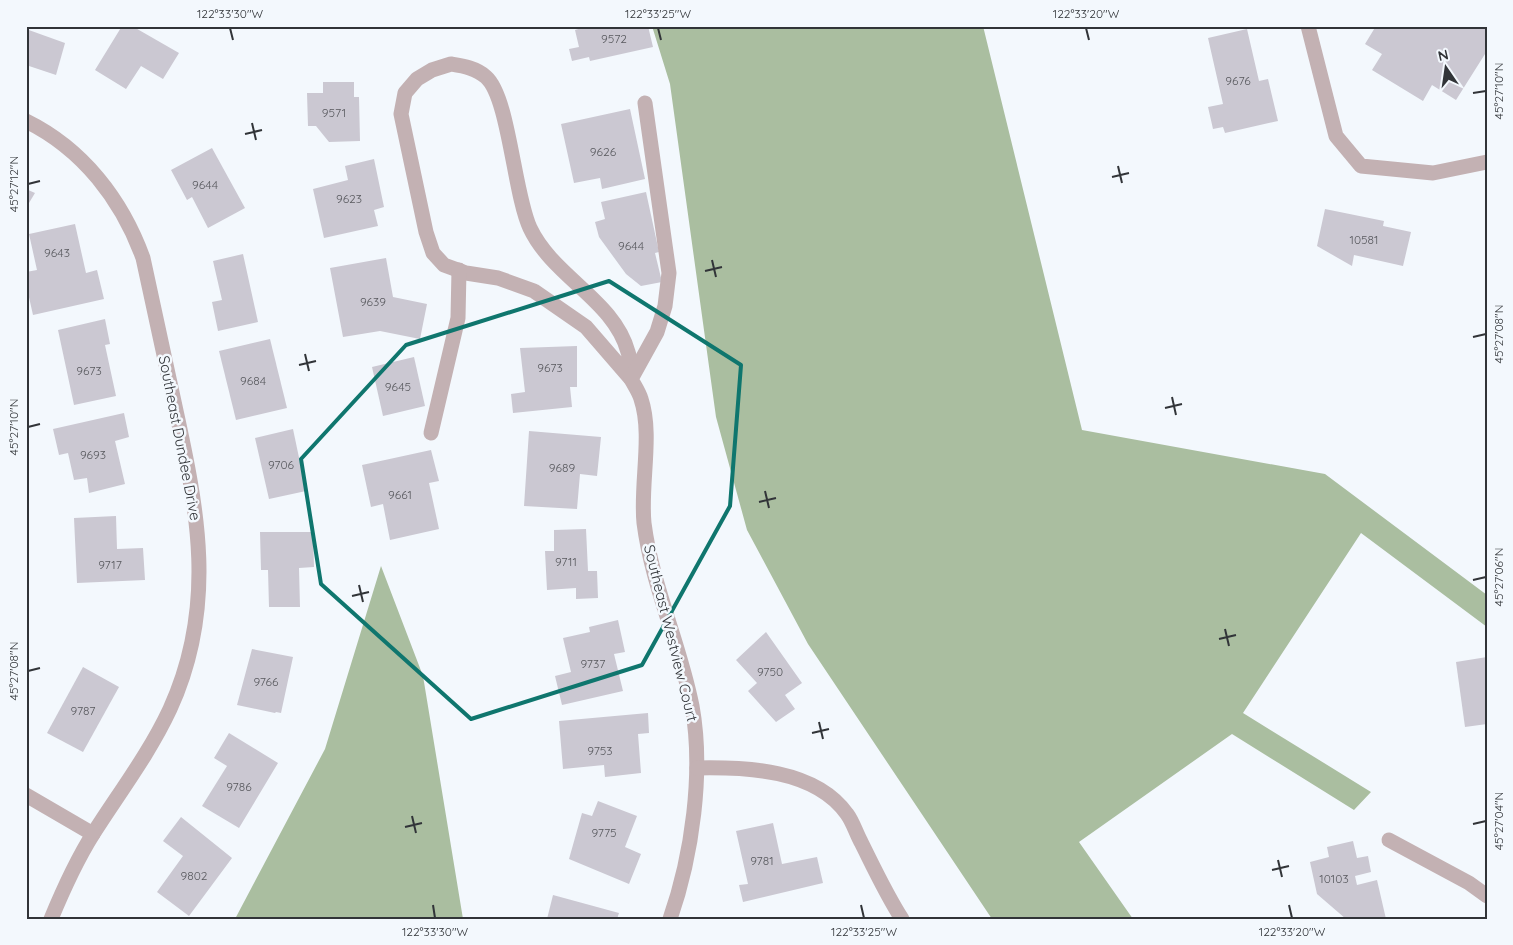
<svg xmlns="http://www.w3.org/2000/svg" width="1513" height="945" font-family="Quicksand,sans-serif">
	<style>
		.forest { fill: #aabea0 }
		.building { fill: #cbc8d2 }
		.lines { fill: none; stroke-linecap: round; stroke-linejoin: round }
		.minor { stroke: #c3b1b3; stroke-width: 15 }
		.marked { fill: none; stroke: #0f766e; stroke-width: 4; stroke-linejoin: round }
		.ticks { fill: none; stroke: #313438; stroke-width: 2 }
		.labels { text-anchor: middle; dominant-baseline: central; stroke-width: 5; stroke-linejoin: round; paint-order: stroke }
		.number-label { font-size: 12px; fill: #58595e }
		.street-label { font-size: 15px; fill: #313438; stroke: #f3f8fd }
		.neatline { fill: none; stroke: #313438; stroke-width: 2 }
		.ticks-label { font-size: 12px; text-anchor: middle; fill: #313438 }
	</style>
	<rect width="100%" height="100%" fill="#f3f8fd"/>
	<g class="forest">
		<polygon points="652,26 983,26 1082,430 1325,474 1487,595 1487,627 1361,533 1243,713 1371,792 1354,810 1232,734 1079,842 1133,919 992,919 808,644 747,530 716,417 670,84"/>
		<polygon points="381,566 423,676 463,919 235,919 325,749"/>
	</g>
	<g class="building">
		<polygon points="122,26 132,26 179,53 163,79 141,66 126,89 95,70"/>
		<polygon points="588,26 648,26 653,47 590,61 589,57 572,61 569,49 579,47 575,30"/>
		<polygon points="1376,26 1487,26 1487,55 1485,54 1456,100 1432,85 1423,101 1372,70 1382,54 1365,44"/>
		<polygon points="26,29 65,43 56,75 26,65"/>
		<polygon points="1247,29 1259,81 1268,79 1278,121 1225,133 1223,127 1213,129 1208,107 1223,104 1208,38"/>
		<polygon points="323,82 354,82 354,97 359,97 360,141 329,142 316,126 308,126 307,93 323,93"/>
		<polygon points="630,109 645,179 602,189 600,178 574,183 561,124"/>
		<polygon points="212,148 245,208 208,228 192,197 187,200 171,170"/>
		<polygon points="374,159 384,207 374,210 378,226 324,238 313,189 348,180 345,166"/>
		<polygon points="26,189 35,193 26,208"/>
		<polygon points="646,192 659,252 655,253 662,282 641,286 626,274 599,237 595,222 605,219 601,202"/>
		<polygon points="1325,209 1384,221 1383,226 1411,232 1403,266 1354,255 1352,266 1317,246"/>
		<polygon points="75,224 86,273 97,270 104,299 33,315 26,284 26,272 37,270 29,234"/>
		<polygon points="243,254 258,322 218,331 212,302 222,300 213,261"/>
		<polygon points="386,258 393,297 427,304 420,339 380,331 343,337 330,268"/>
		<polygon points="105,319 110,344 105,345 116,396 74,405 58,330"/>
		<polygon points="270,339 287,408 236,420 219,351"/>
		<polygon points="577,346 577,387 570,387 572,407 513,413 511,394 525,392 520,348"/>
		<polygon points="414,357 425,406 383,416 372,367"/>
		<polygon points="124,413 129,437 115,441 125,484 89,493 87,478 74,480 68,453 59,455 53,429"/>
		<polygon points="293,429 306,491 269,499 255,438"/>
		<polygon points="529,431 601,437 597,476 580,474 577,509 524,506"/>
		<polygon points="431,450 439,481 429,483 439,529 390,540 383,504 371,507 362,465"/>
		<polygon points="116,516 117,549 143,548 145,580 77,583 74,518"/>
		<polygon points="586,529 588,571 597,571 598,598 576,599 576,588 547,590 545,551 554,551 554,530"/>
		<polygon points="260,532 313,532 314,567 299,568 300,607 269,607 268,570 261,570"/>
		<polygon points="618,620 625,652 614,654 623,691 562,705 555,676 571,672 563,638 590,632 589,627"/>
		<polygon points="766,632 802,683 785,695 795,709 776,722 748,691 757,683 736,660"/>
		<polygon points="252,649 293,657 281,713 276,712 275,713 237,705"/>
		<polygon points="1487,657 1487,724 1465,727 1456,662"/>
		<polygon points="83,667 119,687 83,752 47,733"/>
		<polygon points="648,713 649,733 638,734 641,773 605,777 604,765 563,769 559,721"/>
		<polygon points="229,733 278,763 239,828 202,806 227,766 214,758"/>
		<polygon points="598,801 637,816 625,847 641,854 629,884 569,859 582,813 592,816"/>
		<polygon points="181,817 232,858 189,916 157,892 183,856 163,841"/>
		<polygon points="773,823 782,864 817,857 823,883 743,902 739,885 748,884 736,831"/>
		<polygon points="1353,841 1357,858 1368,856 1371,872 1355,876 1357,885 1377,880 1386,919 1346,919 1317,894 1310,862 1329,857 1327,847"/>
		<polygon points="553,895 619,913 617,919 547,919"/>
	</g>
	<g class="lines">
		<g class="minor">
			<polyline points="1308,26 1336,136 1361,166 1433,173 1487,162"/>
			<path d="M451,64C463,66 476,68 486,77C509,97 514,194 530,228C553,277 614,300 628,352C631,360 630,370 631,379L586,327L534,291L498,278L466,273L444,265L433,253L426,232L401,114L405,93L417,79L432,70Z"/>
			<path d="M645,103L669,273L665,306L657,332L631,379C634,385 639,392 641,399C653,434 640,485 644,523C652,586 680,644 692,706C704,772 692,856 670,919"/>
			<path d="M26,121C83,149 122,200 143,258C154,307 164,357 175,406C198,511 217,606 170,709C149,754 119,793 93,834C76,861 63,890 51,919"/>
			<polyline points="431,433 458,318 459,270"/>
			<path d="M697,768C746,767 815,769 847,814C853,822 856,833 861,842C874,868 886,894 902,919"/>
			<polyline points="26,795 93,834"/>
			<polyline points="1389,840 1469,883 1487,896"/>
		</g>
	</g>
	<path class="marked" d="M609,281L741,365L730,506L642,665L471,719L321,584L301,459L406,345Z"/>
	<path class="ticks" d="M230,28L233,40M658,28L661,40M1086,28L1089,40M1473,93L1486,91M252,123L256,140M245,134L262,130M1118,166L1122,183M1112,177L1129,173M28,184L40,181M712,260L716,277M705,271L722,267M1473,337L1486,334M305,354L309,371M299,365L316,361M1172,397L1176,415M1165,408L1182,404M28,427L40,424M765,491L769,508M759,502L776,498M1473,580L1486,577M359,585L363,602M352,596L369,592M1225,629L1229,646M1219,639L1236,635M28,671L40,668M819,722L823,739M812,733L829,729M412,816L416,833M1473,824L1486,821M405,827L422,823M1278,860L1282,877M1272,870L1289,866M433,905L435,918M861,905L864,918M1289,905L1292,918"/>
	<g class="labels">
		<g class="number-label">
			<text x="614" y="38">9572</text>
			<text x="1238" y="80">9676</text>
			<text x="334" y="112">9571</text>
			<text x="603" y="151">9626</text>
			<text x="205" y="184">9644</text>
			<text x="349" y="198">9623</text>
			<text x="1364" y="239">10581</text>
			<text x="631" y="245">9644</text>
			<text x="57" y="252">9643</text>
			<text x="373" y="301">9639</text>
			<text x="550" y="367">9673</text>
			<text x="89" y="370">9673</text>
			<text x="253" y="380">9684</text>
			<text x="398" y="386">9645</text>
			<text x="93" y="454">9693</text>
			<text x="281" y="464">9706</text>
			<text x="562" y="467">9689</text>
			<text x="400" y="494">9661</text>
			<text x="566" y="561">9711</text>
			<text x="110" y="564">9717</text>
			<text x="593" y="663">9737</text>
			<text x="770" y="671">9750</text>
			<text x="266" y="681">9766</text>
			<text x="83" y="710">9787</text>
			<text x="600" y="750">9753</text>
			<text x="239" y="786">9786</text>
			<text x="604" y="832">9775</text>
			<text x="762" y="860">9781</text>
			<text x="194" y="875">9802</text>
			<text x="1334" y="878">10103</text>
		</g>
		<g class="street-label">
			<text transform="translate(180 438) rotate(79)">Southeast Dundee Drive</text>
			<text transform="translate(671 633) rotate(76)">Southeast Westview Court</text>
		</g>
	</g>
	<rect width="1513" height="945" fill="none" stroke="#f3f8fd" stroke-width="55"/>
	<g transform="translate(1446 68) rotate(347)" stroke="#f3f8fd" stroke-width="4" paint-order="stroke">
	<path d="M0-4L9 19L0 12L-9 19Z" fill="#313438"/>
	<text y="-8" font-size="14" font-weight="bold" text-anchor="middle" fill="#313438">N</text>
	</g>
	<rect x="28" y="28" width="1458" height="890" class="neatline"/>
	<g class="ticks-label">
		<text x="230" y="18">122°33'30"W</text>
		<text x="658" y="18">122°33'25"W</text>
		<text x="1086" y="18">122°33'20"W</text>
		<text transform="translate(1499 91) rotate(-90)" y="4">45°27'10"N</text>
		<text transform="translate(14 184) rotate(-90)" y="4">45°27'12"N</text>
		<text transform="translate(1499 334) rotate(-90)" y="4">45°27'08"N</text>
		<text transform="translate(14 427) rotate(-90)" y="4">45°27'10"N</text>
		<text transform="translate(1499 577) rotate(-90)" y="4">45°27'06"N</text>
		<text transform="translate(14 671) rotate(-90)" y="4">45°27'08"N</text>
		<text transform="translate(1499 821) rotate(-90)" y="4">45°27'04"N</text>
		<text x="435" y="936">122°33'30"W</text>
		<text x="864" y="936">122°33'25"W</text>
		<text x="1292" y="936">122°33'20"W</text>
	</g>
</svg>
